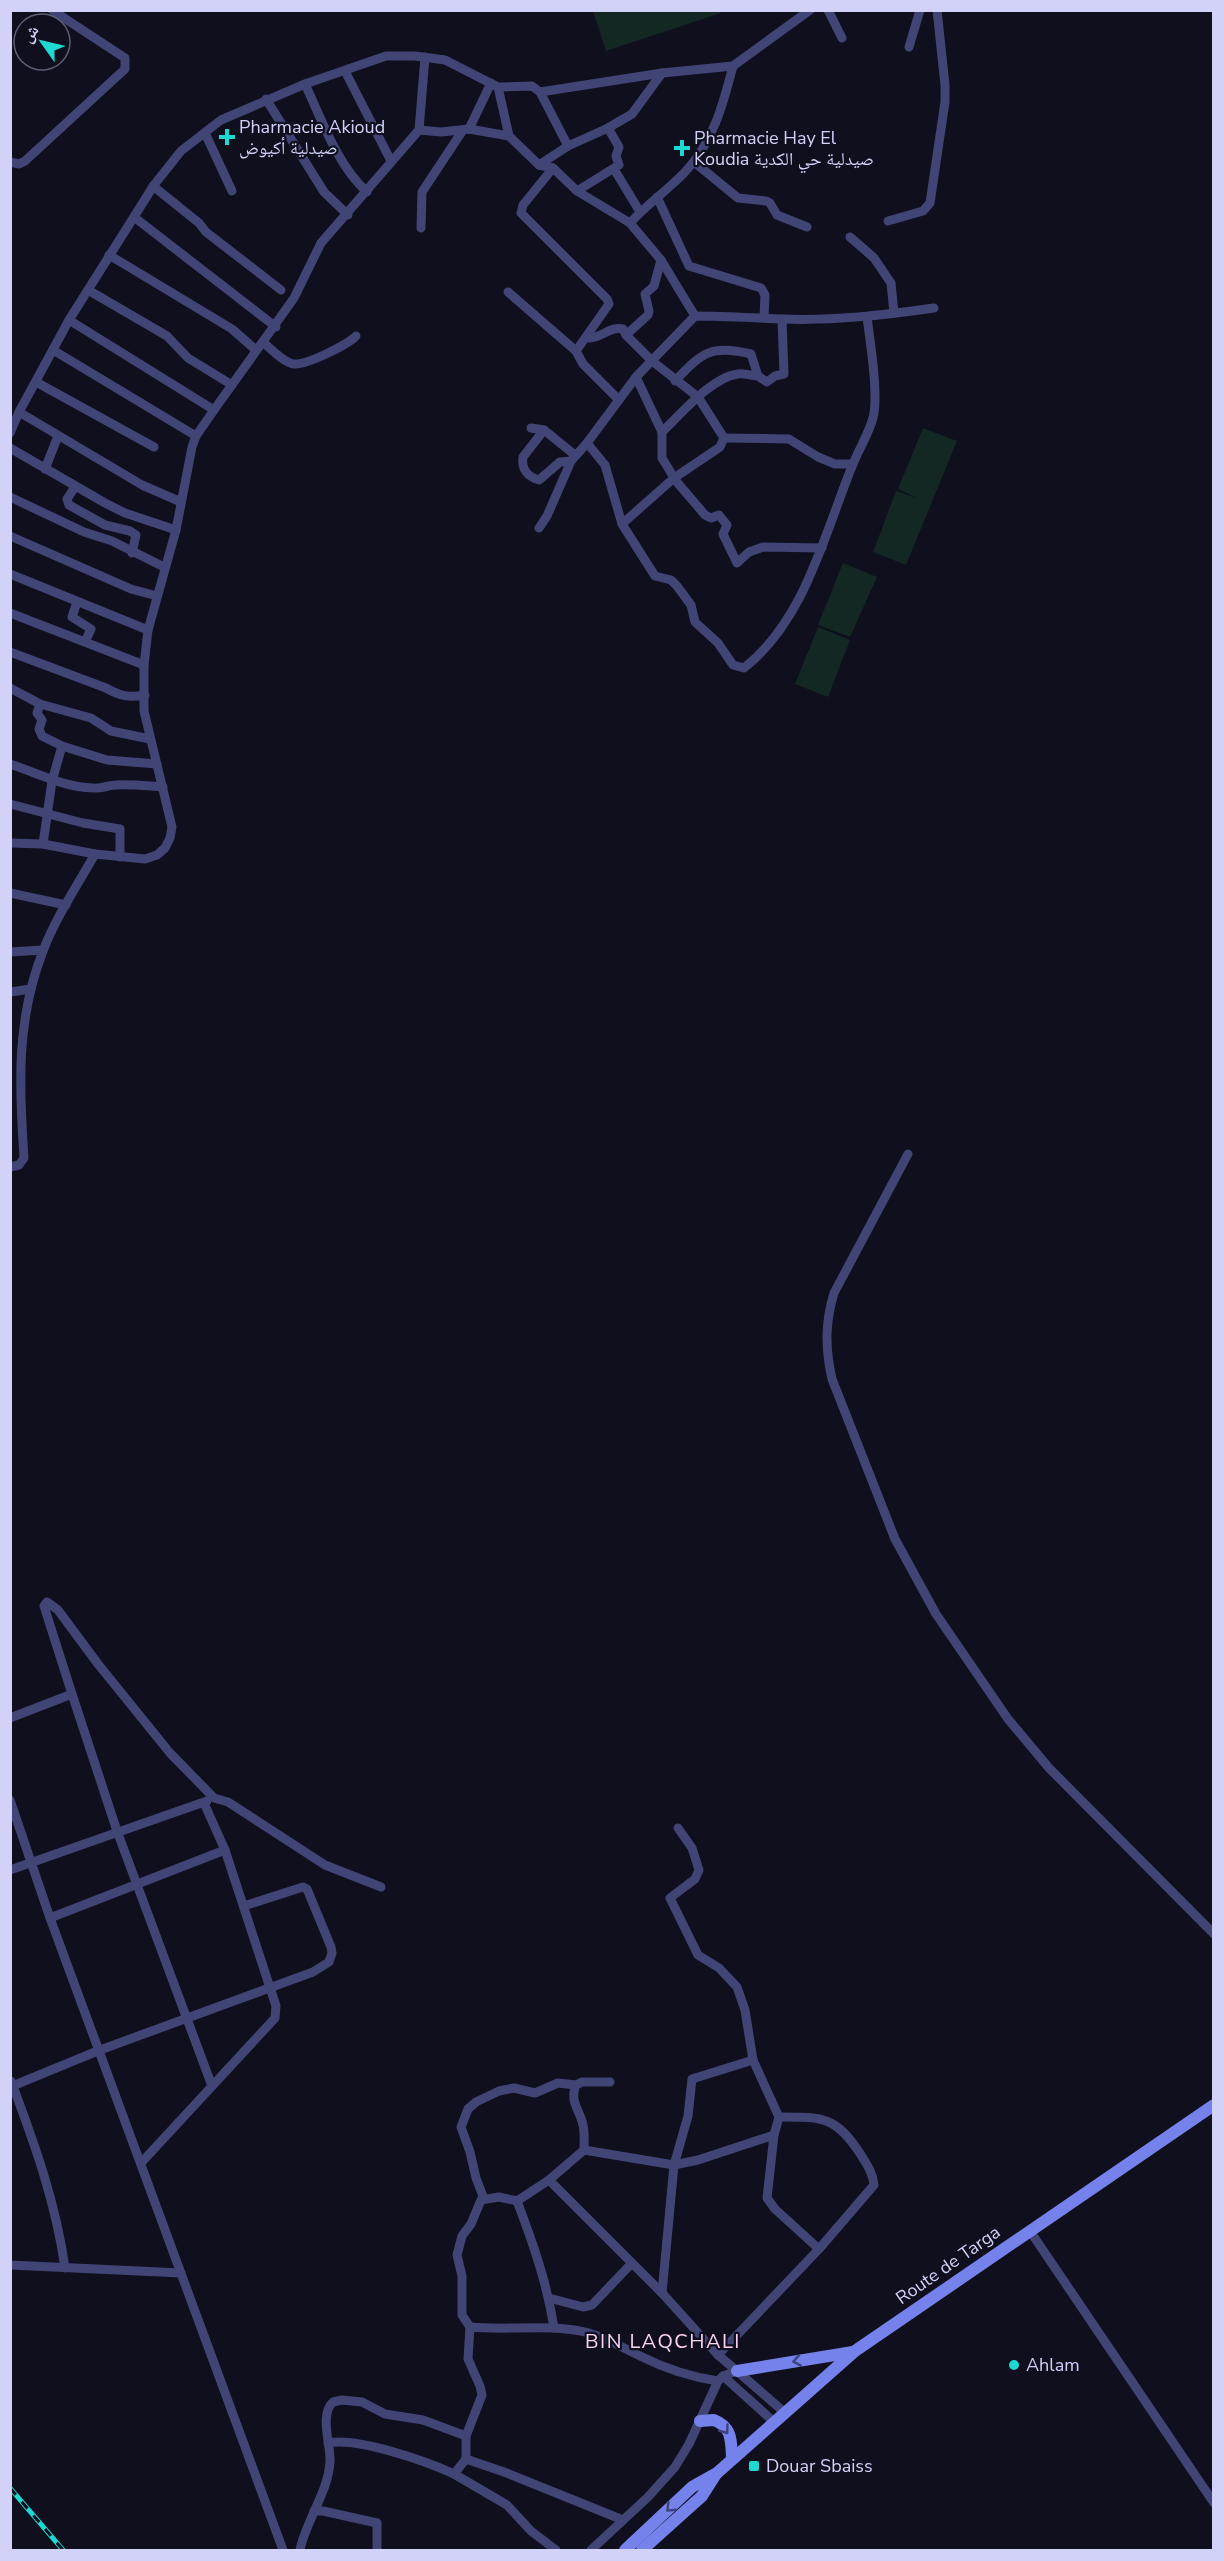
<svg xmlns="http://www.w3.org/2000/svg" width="1224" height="2561" font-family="'Nunito Sans','Noto Naskh Arabic',sans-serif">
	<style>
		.green { fill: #132723 }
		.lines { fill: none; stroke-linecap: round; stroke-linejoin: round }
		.street { stroke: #404576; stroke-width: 9 }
		.secondary { stroke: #7682ec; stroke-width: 12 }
		.rail-casing { stroke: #1ed8d2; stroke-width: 5 }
		.rail { stroke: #0f0f1e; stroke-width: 3; stroke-dasharray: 9; stroke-linecap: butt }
		.oneway { stroke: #3d437b }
		.poi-dot { fill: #1ed8d2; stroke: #0f0f1e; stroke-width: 2 }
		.labels { text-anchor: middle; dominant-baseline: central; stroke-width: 4.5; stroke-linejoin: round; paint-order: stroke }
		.poi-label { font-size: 18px; fill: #d2d2f9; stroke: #0f0f1e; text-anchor: start }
		.street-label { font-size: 18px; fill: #d2d2f9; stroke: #0f0f1e }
		.neighbourhood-label { font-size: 20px; letter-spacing: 1.5px; fill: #f9d3f0; stroke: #0f0f1e }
	</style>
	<rect width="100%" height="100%" fill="#0f0f1e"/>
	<g class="green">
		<polygon points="720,11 721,13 606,51 593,11"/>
		<polygon points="923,428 957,441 906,565 873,552 896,491 917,498 898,489"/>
		<polygon points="843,563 877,577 850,637 818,625"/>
		<polygon points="818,627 850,640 828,697 795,684"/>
	</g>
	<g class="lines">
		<g class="street">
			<polyline points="828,10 842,38"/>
			<polyline points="909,47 920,10"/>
			<polyline points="345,71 391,161"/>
			<path d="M305,84C322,120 337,165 367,192"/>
			<polyline points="498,87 509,136"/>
			<polyline points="540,92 568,146"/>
			<polyline points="266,99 324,192 348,215"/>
			<polyline points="469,129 491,83"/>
			<polyline points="419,130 425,57"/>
			<polyline points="205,133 232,191"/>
			<polyline points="10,162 19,164 25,161 125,69 125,58 52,10"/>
			<polyline points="694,162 738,198 766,201 770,203 777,215 807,227"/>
			<polyline points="539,165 568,146 608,128 632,114 662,73"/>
			<polyline points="553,168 523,205 521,213 607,299 609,304 576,351"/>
			<polyline points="614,169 640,212"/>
			<polyline points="153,186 199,223 206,232 281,290"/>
			<polyline points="577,191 619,165 616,156 619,147 608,128"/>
			<polyline points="657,197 689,266 761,288 765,295 764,317"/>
			<polyline points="134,217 276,327"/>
			<polyline points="888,221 923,211 930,203 945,102 945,85 937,10"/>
			<polyline points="630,223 661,260 695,316"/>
			<polyline points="421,228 422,192 463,130"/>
			<polyline points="850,237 874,258 891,283 894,313"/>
			<polyline points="109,255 232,329 256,350"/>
			<polyline points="88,290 167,336 188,358 232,385"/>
			<polyline points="508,292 576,351 583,364 619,400"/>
			<polyline points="69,320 214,410"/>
			<polyline points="626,335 648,315 649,311 645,294 654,286 661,260"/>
			<path d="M587,338C601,339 609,326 623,329L626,335L652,361L698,397L724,438"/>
			<path d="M263,342C271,349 284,363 294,364C307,365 347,345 356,336"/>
			<polyline points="53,350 196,436"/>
			<polyline points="636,377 662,432 662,458 676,481 705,515 711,518 719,515 727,525 723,534 737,563 749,552 763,547 822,548"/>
			<path d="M675,381C703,352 709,345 751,354L758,376L767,382L775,376L784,374L782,319"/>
			<polyline points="36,382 154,447"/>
			<polyline points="19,412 142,485 181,502"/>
			<polyline points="531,428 544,430 575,455"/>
			<path d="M544,430L523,457C521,469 528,477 539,480L560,462L571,461"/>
			<path d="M662,432C681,414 712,377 738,374C744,373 752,376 758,376"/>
			<polyline points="10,433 19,412 69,320 154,185 181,151 221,120 305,84 386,56 415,56 445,60 498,87 532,86 540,92 662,73 733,66 810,10"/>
			<polyline points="724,438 789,439 818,457 835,464 852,464"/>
			<path d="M587,443L605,465L622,524L655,576L671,580L677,586L691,605L695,622L718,643L733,665L744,668C806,619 824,534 853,464C859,449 869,433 873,418C879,396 870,341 867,317"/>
			<polyline points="10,448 105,503 125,513 176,530"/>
			<polyline points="45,469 58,436"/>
			<polyline points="75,487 67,499 69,505 105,525 130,531 136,535 132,553"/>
			<polyline points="10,497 84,532 112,541 164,567"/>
			<polyline points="622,524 674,478 720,447 724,438"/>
			<path d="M539,528L547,516L571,461L587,443L636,377L695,316C725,316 754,318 783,319C833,321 884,315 934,308"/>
			<polyline points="10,536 131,589 157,596"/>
			<polyline points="10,574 148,630"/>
			<polyline points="77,602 72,617 91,629 85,642"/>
			<polyline points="10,613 144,665"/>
			<path d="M10,652L106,688C120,696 129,698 145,695"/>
			<polyline points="10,688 40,704 91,718 111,731 150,739"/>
			<polyline points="40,704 37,713 42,720 39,729 42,736 62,746 107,760 157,764"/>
			<path d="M10,764C37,773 63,787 93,788C101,789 109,785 116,785C132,784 147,786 163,787"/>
			<polyline points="10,804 83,823 120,829 120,857"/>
			<path d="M10,843L43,844L95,854L145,859L157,855L165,848L170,838L172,827L144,711V665L148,630L176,530L192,447L196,436L214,410L294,298L321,243L419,130L441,132L469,129L509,136L539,165L553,168L577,191L630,223C647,204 668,190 685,172C713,142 723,105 733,66"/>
			<polyline points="43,844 52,781 62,746"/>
			<polyline points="10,893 66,905"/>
			<polyline points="10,952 43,950"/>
			<polyline points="10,992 31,989"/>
			<path d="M908,1154L834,1293C825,1323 825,1348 832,1379L895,1539L936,1614L1008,1719L1049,1768L1214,1934"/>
			<path d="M10,1167L19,1165L24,1158C19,1086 16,1020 43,951C56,917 77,886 95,854"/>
			<polyline points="72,1694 44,1606 47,1602 58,1610 98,1664 170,1753 214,1798 228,1802 325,1865 381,1887"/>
			<polyline points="10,1718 72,1694 117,1831 212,2086"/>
			<polyline points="10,1800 50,1918 283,2550"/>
			<polyline points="678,1828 692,1848 699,1870 695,1879 670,1898 698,1955 719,1968 737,1987 745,2010 753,2060 779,2117 774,2135 767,2198 775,2209 819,2249"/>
			<polyline points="10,1870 207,1801"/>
			<polyline points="50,1918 225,1850"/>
			<path d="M11,2081C34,2142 56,2203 65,2268"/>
			<polyline points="10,2087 100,2050 313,1972 329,1962 332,1953 331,1947 307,1889 303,1887 244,1906"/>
			<path d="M584,2150C584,2142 585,2133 583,2125C580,2110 569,2102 576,2085L582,2082H610"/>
			<polyline points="141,2163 275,2018 276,2006 225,1850 204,1803"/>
			<polyline points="549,2180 662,2293 718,2355 737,2371 723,2376 718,2381 689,2444 675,2467 648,2497 591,2550"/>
			<polyline points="484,2199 476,2178 470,2152 461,2127 468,2109 476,2102 499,2091 514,2088 535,2093 558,2083 576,2085"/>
			<polyline points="517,2201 549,2180 584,2150 674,2165 698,2160 774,2135"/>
			<polyline points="1030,2231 1214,2503"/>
			<polyline points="10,2265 181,2273"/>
			<polyline points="662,2293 674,2165 688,2116 692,2079 753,2060"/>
			<polyline points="549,2298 583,2307 592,2305 631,2264"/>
			<path d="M470,2327L462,2315V2276L457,2255L462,2236L471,2224L481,2200L499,2197L517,2201C533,2243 547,2283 554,2328"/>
			<path d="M718,2355L819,2249L874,2185C873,2173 867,2165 861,2155C836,2116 823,2117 779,2117"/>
			<polyline points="737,2371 784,2412"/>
			<polyline points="723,2376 773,2421"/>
			<path d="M328,2443C357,2437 426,2461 454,2474"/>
			<path d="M466,2459V2436L482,2395L480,2386L468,2359L470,2327C510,2331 550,2323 589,2333C607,2338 623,2348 640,2356C664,2368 691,2377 718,2381"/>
			<polyline points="314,2511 323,2511 377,2523 377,2550"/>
			<path d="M300,2550C306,2520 328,2493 330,2462C331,2445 319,2415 333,2402L342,2400L362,2402L385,2414L423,2420L466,2436"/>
			<polyline points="556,2550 531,2531 507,2505 454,2474 466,2459 504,2472 623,2520"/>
		</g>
		<g class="secondary">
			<polyline points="737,2371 853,2352"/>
			<path d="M700,2421L714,2420C732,2427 731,2440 732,2457"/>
			<polyline points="625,2550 692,2487 717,2473 855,2351 1214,2105"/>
			<polyline points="642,2550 702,2496 716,2474"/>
		</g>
		<g class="rail-casing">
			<polyline id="rail" points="10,2488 63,2550"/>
		</g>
		<use href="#rail" class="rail"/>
	</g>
	<defs><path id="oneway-chevron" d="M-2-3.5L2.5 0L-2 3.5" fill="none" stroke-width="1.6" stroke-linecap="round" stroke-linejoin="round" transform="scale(1.5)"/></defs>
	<g class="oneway">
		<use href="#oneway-chevron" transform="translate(797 2361) rotate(170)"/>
		<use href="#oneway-chevron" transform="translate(725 2430) rotate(53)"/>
		<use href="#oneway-chevron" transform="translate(670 2508) rotate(136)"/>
	</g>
	<g class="poi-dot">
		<path d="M224 128h6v6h6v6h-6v6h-6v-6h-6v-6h6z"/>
		<path d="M679 139h6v6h6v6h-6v6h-6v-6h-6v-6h6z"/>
		<circle cx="1014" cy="2365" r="6"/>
		<rect x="748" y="2460" width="12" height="12" rx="3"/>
	</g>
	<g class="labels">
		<g class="poi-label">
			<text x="239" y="127">Pharmacie Akioud<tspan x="239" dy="21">صيدلية أكيوض</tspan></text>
			<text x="694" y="138">Pharmacie Hay El<tspan x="694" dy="21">Koudia صيدلية حي الكدية</tspan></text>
			<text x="1026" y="2365">Ahlam</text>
			<text x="766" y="2466">Douar Sbaiss</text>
		</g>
		<g class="street-label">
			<text transform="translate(948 2265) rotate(-35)">Route de Targa</text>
		</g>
		<g class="neighbourhood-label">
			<text x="663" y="2341">BIN LAQCHALI</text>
		</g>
	</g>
	<rect width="1224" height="2561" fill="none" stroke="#d2d2f9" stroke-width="24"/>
	<g transform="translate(42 42) rotate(304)"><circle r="28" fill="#0f0f1e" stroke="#5d5d76" stroke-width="1.5"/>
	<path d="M0-4.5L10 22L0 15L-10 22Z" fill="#1ed8d2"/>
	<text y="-9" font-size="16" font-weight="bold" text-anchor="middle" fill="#d2d2f9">ش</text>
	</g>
</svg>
